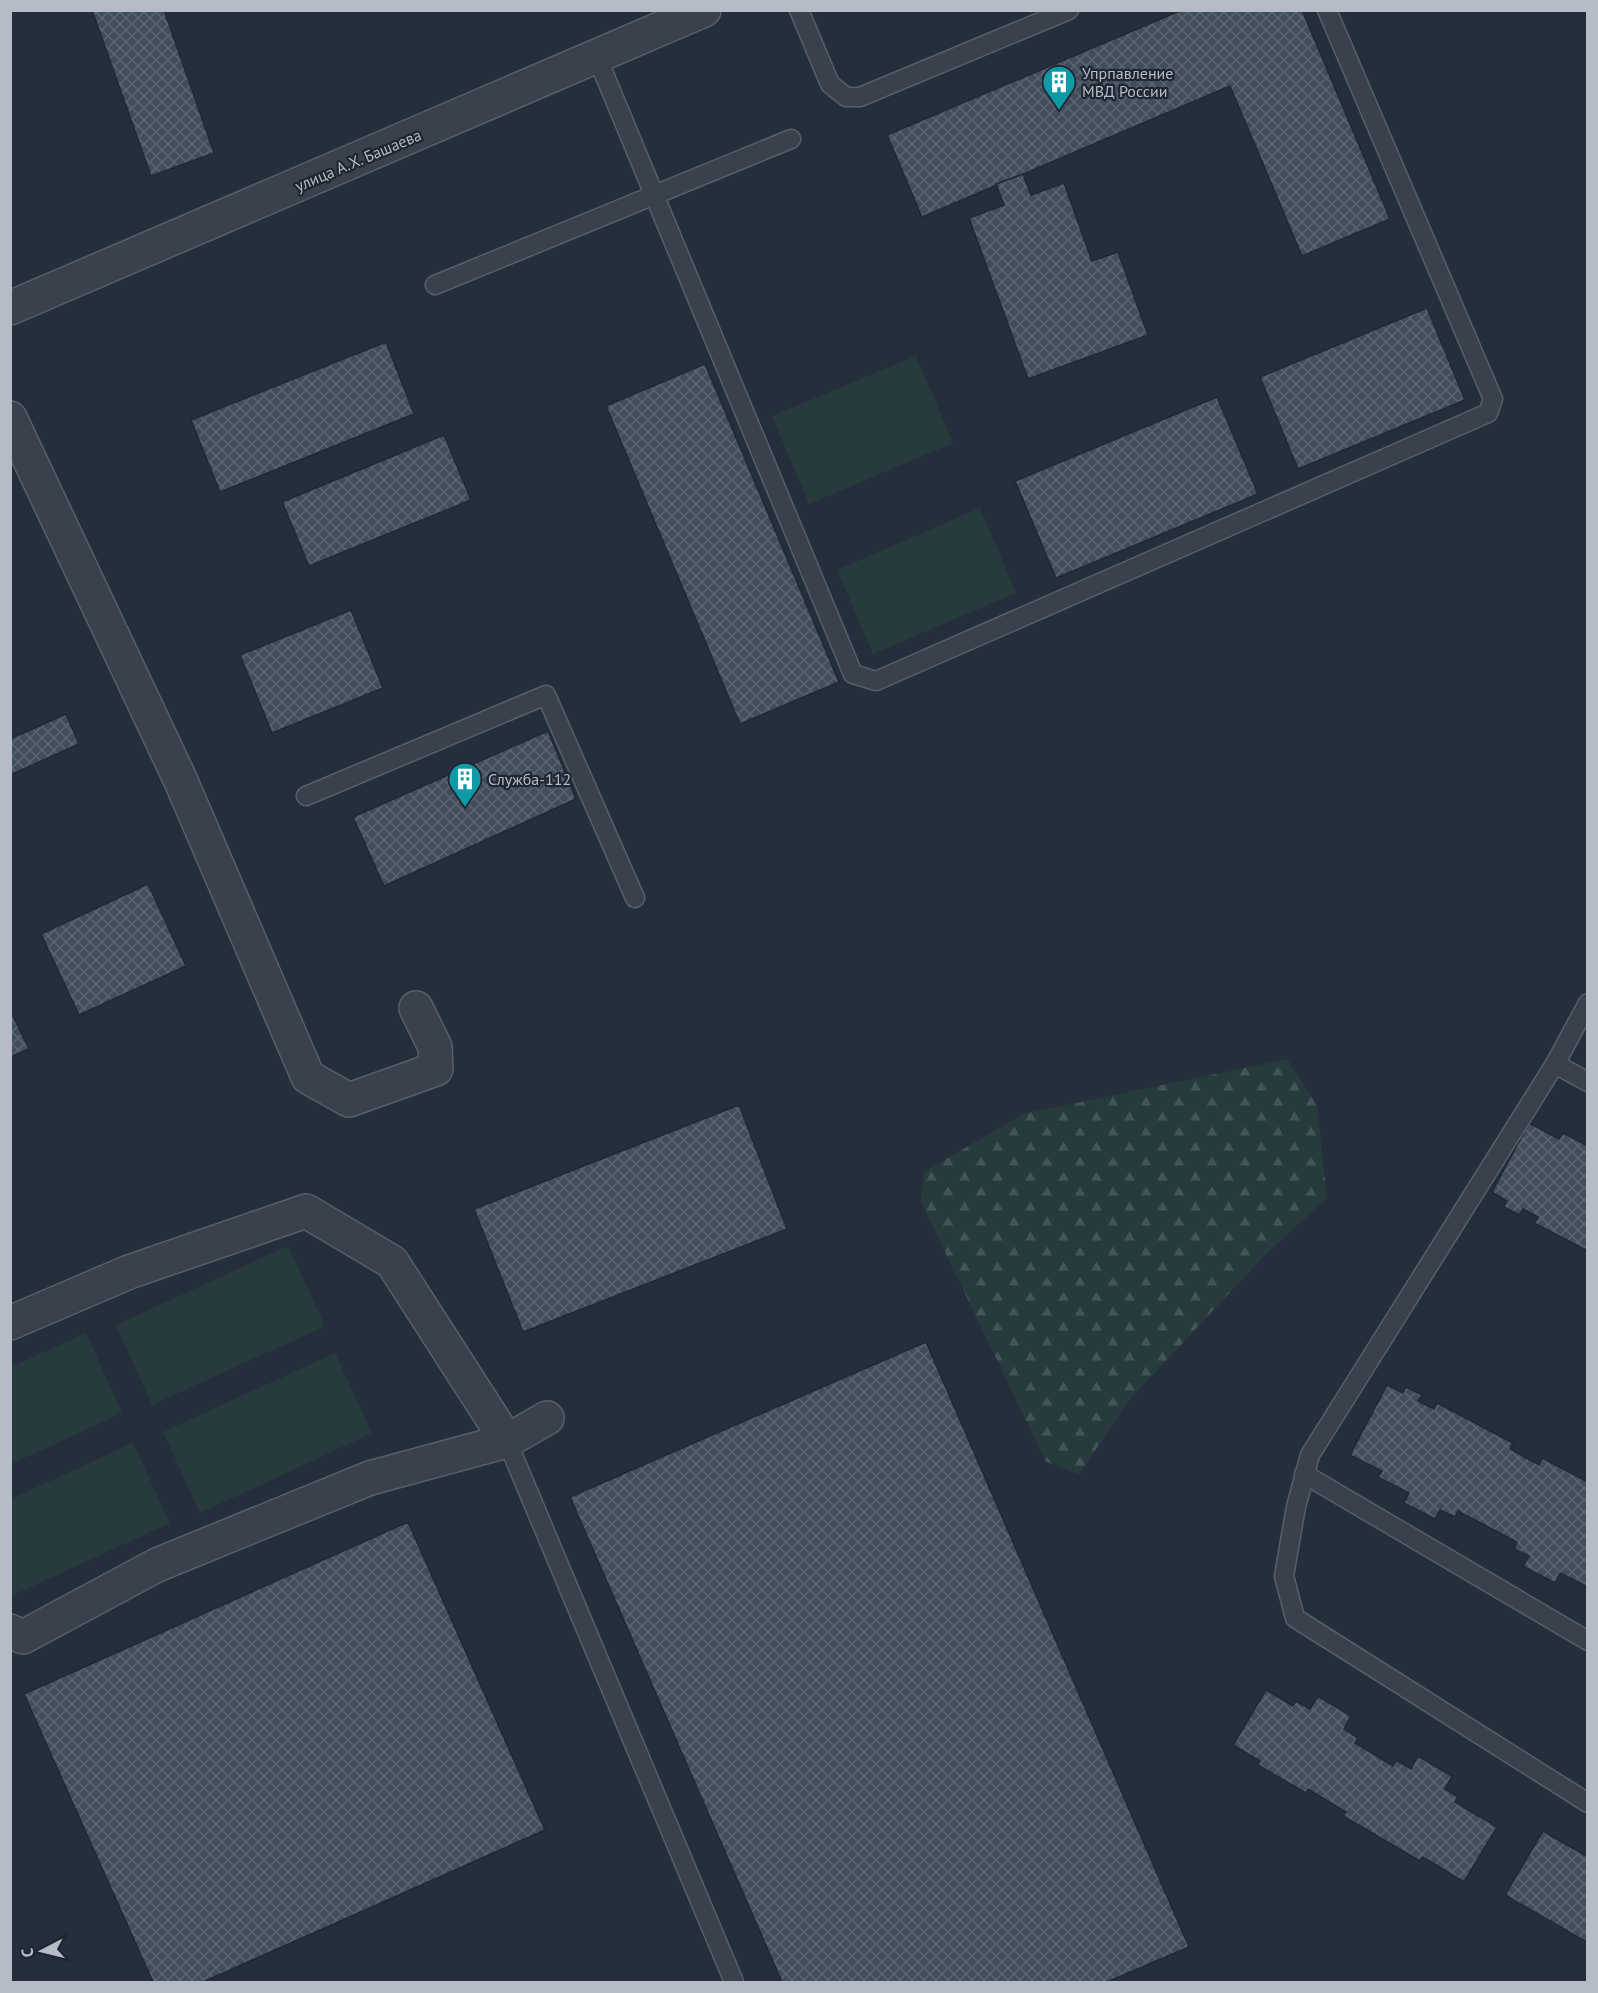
<svg xmlns="http://www.w3.org/2000/svg" width="1598" height="1993" font-family="'PT Sans',sans-serif">
	<style>
		.grass { fill: #273b3d }
		.forest { fill: url(#forest-firs) }
		.building { fill: url(#building-cross-hatch); stroke: #202834; stroke-width: 1.5 }
		.lines { fill: none; stroke-linecap: round; stroke-linejoin: round }
		.lane-casing { stroke: #575f6b; stroke-width: 21 }
		.street-casing { stroke: #575f6b; stroke-width: 36 }
		.lane { stroke: #39414d; stroke-width: 18 }
		.street { stroke: #39414d; stroke-width: 33 }
		.labels { text-anchor: middle; dominant-baseline: central; stroke-width: 4.5; stroke-linejoin: round; paint-order: stroke }
		.poi-label { font-size: 16px; fill: #b5bcc8; stroke: #1e2632; text-anchor: start }
		.street-label { font-size: 16px; fill: #b5bcc8; stroke: #1e2632 }
	</style>
	<defs>
		<pattern id="forest-firs" width="22" height="20" patternUnits="userSpaceOnUse" patternTransform="scale(1.5)"><rect width="22" height="20" fill="#273b3d"/><path d="M5 1l3.5 6h-7zM16 11l3.5 6h-7z" fill="#445558"/></pattern>
		<pattern id="building-cross-hatch" width="8" height="8" patternUnits="userSpaceOnUse" patternTransform="scale(1.5)"><rect width="8" height="8" fill="#424d5b"/><path d="M0 0l8 8M0 8l8-8" fill="none" stroke="#5b6571"/></pattern>
	</defs>
	<rect width="100%" height="100%" fill="#252f3c"/>
	<g class="grass">
		<polygon points="916,356 953,443 809,504 772,416"/>
		<polygon points="980,508 1016,593 873,654 837,570"/>
		<polygon points="288,1246 325,1326 152,1405 116,1325"/>
		<polygon points="86,1333 122,1413 11,1464 11,1367"/>
		<polygon points="335,1353 372,1433 200,1513 163,1432"/>
		<polygon points="133,1443 170,1523 11,1596 11,1499"/>
	</g>
	<polygon class="forest" points="1287,1059 1317,1105 1327,1198 1267,1253 1131,1398 1079,1474 1046,1462 921,1202 924,1172 1023,1114"/>
	<g class="building">
		<polygon points="92,10 164,10 214,153 151,176"/>
		<polygon points="1182,10 1302,10 1390,219 1302,256 1230,86 922,217 887,135"/>
		<polygon points="1023,174 1031,195 1064,183 1092,261 1118,252 1148,335 1028,379 969,218 1004,205 996,184"/>
		<polygon points="1427,308 1465,400 1298,469 1260,377"/>
		<polygon points="386,342 414,414 220,492 191,420"/>
		<polygon points="705,364 839,682 740,724 606,406"/>
		<polygon points="1217,397 1258,494 1056,578 1015,481"/>
		<polygon points="444,435 471,500 309,566 282,502"/>
		<polygon points="351,610 383,688 272,733 240,655"/>
		<polygon points="66,714 79,744 10,775 10,739"/>
		<polygon points="548,731 576,799 384,886 353,817"/>
		<polygon points="148,884 186,966 79,1015 41,934"/>
		<polygon points="10,1010 29,1049 10,1057"/>
		<polygon points="739,1105 787,1229 523,1332 474,1209"/>
		<polygon points="1529,1123 1559,1139 1563,1133 1588,1146 1588,1251 1534,1223 1538,1217 1523,1209 1519,1215 1504,1207 1507,1201 1492,1192"/>
		<polygon points="926,1342 1189,1947 1107,1982 782,1982 570,1497"/>
		<polygon points="1387,1385 1403,1393 1406,1387 1422,1395 1418,1401 1434,1409 1437,1403 1513,1443 1510,1449 1539,1465 1542,1458 1588,1482 1588,1587 1560,1573 1555,1583 1523,1566 1529,1556 1514,1549 1517,1542 1458,1511 1455,1517 1440,1510 1435,1519 1404,1503 1409,1493 1378,1477 1382,1471 1350,1455"/>
		<polygon points="408,1522 545,1830 203,1982 153,1982 24,1694"/>
		<polygon points="1266,1690 1293,1706 1296,1701 1310,1709 1318,1696 1351,1716 1344,1729 1358,1738 1355,1743 1393,1766 1396,1760 1411,1769 1418,1756 1452,1776 1445,1789 1458,1797 1455,1802 1497,1827 1464,1882 1423,1857 1420,1861 1343,1816 1346,1812 1308,1789 1306,1793 1258,1765 1260,1761 1233,1745"/>
		<polygon points="1543,1831 1588,1857 1588,1943 1505,1895"/>
	</g>
	<g class="lines">
		<g class="lane-casing">
			<g id="lane">
				<polyline points="799,10 830,84 846,97 860,97 1069,10"/>
				<polyline points="597,57 853,674 876,681 1488,413 1493,399 1327,10"/>
				<polyline points="435,285 791,139"/>
				<polyline points="306,796 546,695 635,898"/>
				<polyline points="1588,1003 1555,1064 1310,1455 1296,1507 1284,1576 1295,1618 1588,1803"/>
				<polyline points="1555,1064 1588,1082"/>
				<polyline points="507,1441 734,1982"/>
				<polyline points="1304,1474 1588,1641"/>
			</g>
		</g>
		<g class="street-casing">
			<g id="street">
				<polyline points="10,308 704,10"/>
				<polyline points="10,418 180,779 308,1077 349,1100 436,1069 435,1047 416,1008"/>
				<polyline points="10,1323 129,1272 306,1211 392,1262 507,1441"/>
				<polyline points="10,1631 23,1637 157,1565 370,1478 507,1441 547,1418"/>
			</g>
		</g>
		<use href="#lane" class="lane"/>
		<use href="#street" class="street"/>
	</g>
	<defs>
		<g id="building-pin" transform="scale(1.725)"><path d="M0 17L-7.5 6A9.5 9.5 0 1 1 7.5 6Z" fill="#0f9aa8" stroke="#1e2632"/><path d="M-4-6H4V6H1V3H-1V6H-4ZM-2.5-4.3h1.7v1.8h-1.7ZM.8-4.3h1.7v1.8H.8ZM-2.5-1h1.7V.8h-1.7ZM.8-1h1.7V.8H.8Z" fill="#fff"/></g>
	</defs>
	<g fill-rule="evenodd">
		<use href="#building-pin" x="1059" y="82"/>
		<use href="#building-pin" x="465" y="779"/>
	</g>
	<g class="labels">
		<g class="poi-label">
			<text x="1082" y="73">Упрпавление<tspan x="1082" dy="18">МВД России</tspan></text>
			<text x="488" y="779">Служба-112</text>
		</g>
		<g class="street-label">
			<text transform="translate(358 160) rotate(-23)">улица А.Х. Башаева</text>
		</g>
	</g>
	<rect width="1598" height="1993" fill="none" stroke="#b5bcc8" stroke-width="24"/>
	<g transform="translate(42 1951) rotate(263)" stroke="#1e2632" stroke-width="4.5" paint-order="stroke">
	<path d="M0-4.5L10 22L0 15L-10 22Z" fill="#b5bcc8"/>
	<text y="-9" font-size="16" font-weight="bold" text-anchor="middle" fill="#b5bcc8">С</text>
	</g>
</svg>
